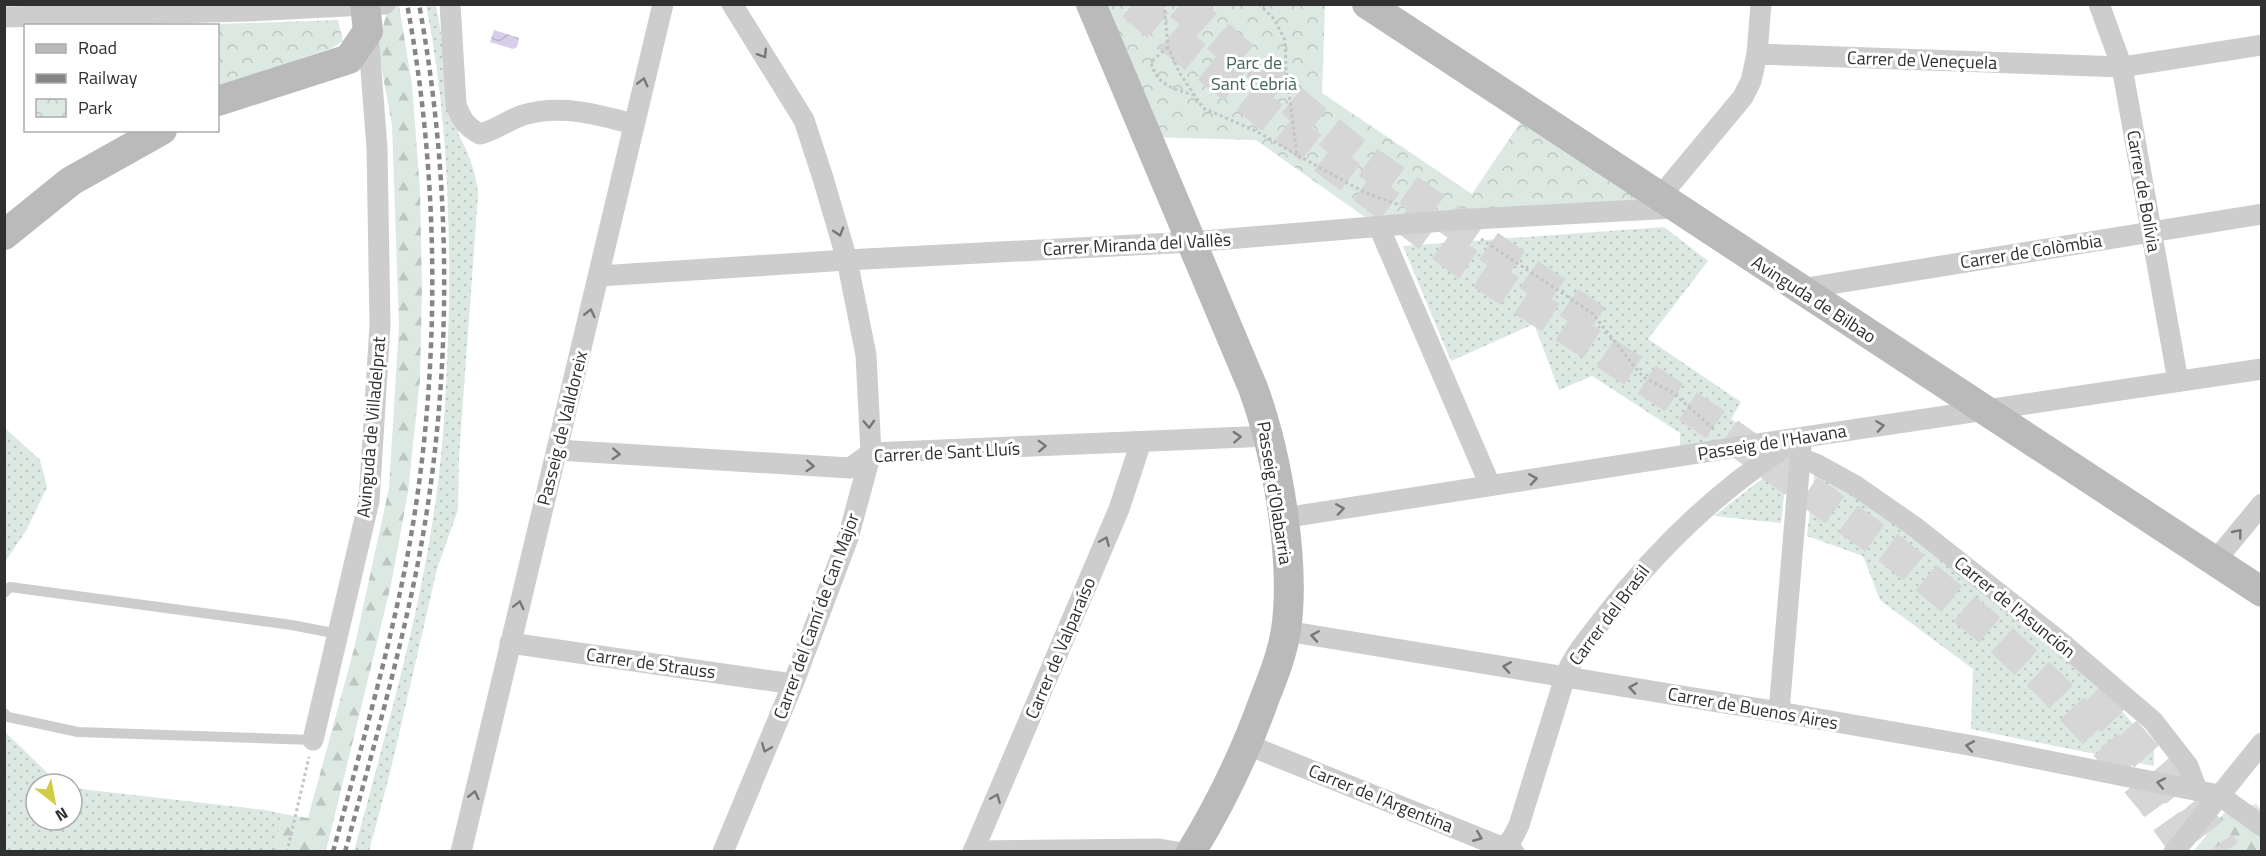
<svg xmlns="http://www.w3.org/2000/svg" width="2266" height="856" font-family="'Titillium Web',sans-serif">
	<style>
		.grass { fill: url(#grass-dots) }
		.forest { fill: url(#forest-firs) }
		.park { fill: url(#park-crowns) }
		.water { fill: url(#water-waves) }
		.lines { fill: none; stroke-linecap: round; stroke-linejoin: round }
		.highway-tunnel { stroke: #d6d6d6; stroke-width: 33; stroke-dasharray: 33 16; stroke-linecap: butt }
		.path { stroke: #c4c4c4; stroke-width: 3; stroke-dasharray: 3 3; stroke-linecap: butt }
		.lane { stroke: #cdcdcd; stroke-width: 10 }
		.street { stroke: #cdcdcd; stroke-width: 21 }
		.secondary { stroke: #bababa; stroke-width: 30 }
		.rail { stroke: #858585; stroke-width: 4.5; stroke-dasharray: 6 4.5; stroke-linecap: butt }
		.oneway { stroke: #777 }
		.labels { text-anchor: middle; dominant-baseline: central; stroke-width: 6; stroke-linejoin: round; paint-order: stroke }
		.street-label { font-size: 18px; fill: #303030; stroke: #fff }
		.park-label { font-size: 18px; fill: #426756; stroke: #fff }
	</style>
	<defs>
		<pattern id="grass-dots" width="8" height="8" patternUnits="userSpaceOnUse" patternTransform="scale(1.5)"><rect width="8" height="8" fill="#dce8e2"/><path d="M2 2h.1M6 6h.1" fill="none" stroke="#bdc7c2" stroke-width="1.8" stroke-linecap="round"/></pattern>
		<pattern id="forest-firs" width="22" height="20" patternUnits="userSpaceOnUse" patternTransform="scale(1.5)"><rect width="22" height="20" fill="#dce8e2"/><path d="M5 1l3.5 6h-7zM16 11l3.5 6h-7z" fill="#bdc7c2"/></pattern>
		<pattern id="park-crowns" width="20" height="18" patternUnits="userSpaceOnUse" patternTransform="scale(1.5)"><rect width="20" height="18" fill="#dce8e2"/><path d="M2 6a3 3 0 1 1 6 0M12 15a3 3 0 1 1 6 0" fill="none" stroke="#bdc7c2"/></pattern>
		<pattern id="water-waves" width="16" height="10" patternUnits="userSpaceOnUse" patternTransform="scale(1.5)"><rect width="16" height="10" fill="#d9cee9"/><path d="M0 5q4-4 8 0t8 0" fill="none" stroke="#bbb1c8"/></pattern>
	</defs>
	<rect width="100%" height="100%" fill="#fff"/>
	<g class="grass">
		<path d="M426,5H436L459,136C469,153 477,175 478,195L459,456L458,510L437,569L390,773L369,851L354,852C385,735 420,617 436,498C445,435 447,371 449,307C450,207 446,104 426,5Z"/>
		<polygon points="1664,227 1708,261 1648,339 1741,402 1731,419 1755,434 1680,446 1680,433 1592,376 1559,390 1534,324 1451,361 1403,246"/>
		<polygon points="5,428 40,460 47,487 27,529 5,562"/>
		<polygon points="1776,468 1787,469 1781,523 1714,516"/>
		<polygon points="1815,469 1885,513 2100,686 2154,748 2154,766 1971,729 1973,669 1880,600 1863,556 1807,536"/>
		<polygon points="4,731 59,784 36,784 36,820 72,820 72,788 265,810 283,814 274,851 5,851"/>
	</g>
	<g class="forest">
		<polygon points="385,5 399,5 412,85 420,190 422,289 420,379 408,492 391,585 326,851 274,852 283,814 308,818 354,649 389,488 399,326 392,125 378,49 386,14"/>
		<polygon points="2256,804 2261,809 2261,851 2193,852 2224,813"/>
	</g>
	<g class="park">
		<polygon points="1091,5 1325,5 1322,93 1472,194 1528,111 1666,203 1379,227 1256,140 1148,137"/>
		<polygon points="338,20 343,41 332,48 218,87 218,26 163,26"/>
	</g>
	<polygon class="water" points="494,30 519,38 517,47 513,49 490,42"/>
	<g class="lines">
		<g class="highway-tunnel">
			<polyline points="1133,4 1185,49 1315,151 1460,259 1703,416 1893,551 1996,635 2049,684 2107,746 2153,801 2189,852"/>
			<polyline points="1181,4 1315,121 1359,156 1609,330"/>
			<path d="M2090,697C2139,745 2183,797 2225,852"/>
		</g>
		<g class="path">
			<polyline points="1164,4 1168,47 1179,72 1203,108 1256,131 1297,155"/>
			<polyline points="1259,4 1274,19 1285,40 1286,70 1297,155 1366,193 1399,205"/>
			<path d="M1168,47L1151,62C1156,85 1174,89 1193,95"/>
			<polyline points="1481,239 1592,313 1643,377 1672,392 1715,430"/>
			<polyline points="287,852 309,757"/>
		</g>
		<g class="lane">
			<polyline points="4,593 10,587 292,625 338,634"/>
			<polyline points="4,713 8,717 78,732 313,740"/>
		</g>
		<g class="street">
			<path d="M450,4L456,104C461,120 467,127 480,134C496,130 508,120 523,115C560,104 597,114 633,124"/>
			<polyline points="2099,4 2122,67 2178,381"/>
			<polyline points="4,17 249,11 385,4"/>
			<polyline points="1757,54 1761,4"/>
			<polyline points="1659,198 1743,97 1751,81 1757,54 2122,67 2262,45"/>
			<polyline points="1379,227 1490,485"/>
			<polyline points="599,276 847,260 1191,242 1455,220 1675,208"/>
			<polyline points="1800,289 2262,214"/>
			<polyline points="557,450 850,468 871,453 1269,436"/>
			<polyline points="1800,458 1816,464 1856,486 1915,527 2063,644 2153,721 2188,766 2197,790"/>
			<polyline points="1283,518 1750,445 2262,369"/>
			<polyline points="2215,561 2262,504"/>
			<polyline points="1286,631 1779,712 1974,746 2219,795 2262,826"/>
			<polyline points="510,643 793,684"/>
			<polyline points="1779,712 1801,447"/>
			<polyline points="313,740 369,501 380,325 377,148 368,31"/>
			<polyline points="1248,745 1514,852"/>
			<polyline points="973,851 1159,849 1177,852"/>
			<polyline points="461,852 663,4"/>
			<polyline points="723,852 793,684 848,538 871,453 866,355 847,260 823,178 804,120 732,4"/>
			<polyline points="973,852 1119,509 1141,442"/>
			<path d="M1501,852L1513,837L1519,825L1565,677C1573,655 1589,638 1603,619C1656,550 1719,489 1793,442"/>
			<polyline points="2174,852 2262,743"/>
		</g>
		<g class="secondary">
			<path d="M1091,4L1253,388C1277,453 1296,562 1286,630C1282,655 1273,677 1264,700C1245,753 1221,803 1191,852"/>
			<polyline points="1367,4 2262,592"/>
			<polyline points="218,101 349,59 368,31 365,4"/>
			<polyline points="4,235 71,181 162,130"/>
		</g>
		<g class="rail">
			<path d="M333,852C357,762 383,673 402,583C441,397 442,191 407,4"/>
			<path d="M345,852C369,764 394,676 413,587C453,399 454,193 419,4"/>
		</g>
	</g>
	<defs><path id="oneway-chevron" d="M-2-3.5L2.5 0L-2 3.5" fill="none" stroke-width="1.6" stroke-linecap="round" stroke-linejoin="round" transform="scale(1.5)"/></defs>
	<g class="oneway">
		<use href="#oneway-chevron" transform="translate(763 54) rotate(58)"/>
		<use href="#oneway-chevron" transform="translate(643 82) rotate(-76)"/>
		<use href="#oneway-chevron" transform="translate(839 232) rotate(73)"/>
		<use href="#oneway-chevron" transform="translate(590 313) rotate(-77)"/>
		<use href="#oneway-chevron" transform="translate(869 424) rotate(87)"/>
		<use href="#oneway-chevron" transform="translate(1880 426) rotate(-8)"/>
		<use href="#oneway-chevron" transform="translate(1237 437) rotate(-3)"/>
		<use href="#oneway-chevron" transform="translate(1042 446) rotate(-2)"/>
		<use href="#oneway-chevron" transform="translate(616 454) rotate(4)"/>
		<use href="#oneway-chevron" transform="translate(810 466) rotate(4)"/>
		<use href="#oneway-chevron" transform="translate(1533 479) rotate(-9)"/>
		<use href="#oneway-chevron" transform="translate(1340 509) rotate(-9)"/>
		<use href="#oneway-chevron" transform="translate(2238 533) rotate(-51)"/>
		<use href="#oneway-chevron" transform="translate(1105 541) rotate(-67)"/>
		<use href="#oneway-chevron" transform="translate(519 605) rotate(-76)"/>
		<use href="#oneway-chevron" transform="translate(1315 636) rotate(-171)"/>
		<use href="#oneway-chevron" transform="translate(1507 667) rotate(-171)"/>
		<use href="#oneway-chevron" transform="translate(1633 688) rotate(-171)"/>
		<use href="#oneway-chevron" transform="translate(1970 746) rotate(-170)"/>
		<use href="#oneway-chevron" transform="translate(766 748) rotate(112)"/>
		<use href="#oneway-chevron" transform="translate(2161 783) rotate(-169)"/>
		<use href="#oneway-chevron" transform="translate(474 795) rotate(-77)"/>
		<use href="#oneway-chevron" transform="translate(996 798) rotate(-67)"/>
		<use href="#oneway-chevron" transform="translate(1478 837) rotate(22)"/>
	</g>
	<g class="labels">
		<g class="street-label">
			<text transform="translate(1922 60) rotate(2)">Carrer de Veneçuela</text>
			<text transform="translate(2144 191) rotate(80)">Carrer de Bolívia</text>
			<text transform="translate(1137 244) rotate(-3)">Carrer Miranda del Vallès</text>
			<text transform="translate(2031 251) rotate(-9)">Carrer de Colòmbia</text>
			<text transform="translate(1814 299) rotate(33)">Avinguda de Bilbao</text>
			<text transform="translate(371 427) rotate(-85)">Avinguda de Villadelprat</text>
			<text transform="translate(562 428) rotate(-76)">Passeig de Valldoreix</text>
			<text transform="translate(1772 442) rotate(-9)">Passeig de l'Havana</text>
			<text transform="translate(947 452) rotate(-3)">Carrer de Sant Lluís</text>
			<text transform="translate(1275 493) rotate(81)">Passeig d'Olabarria</text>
			<text transform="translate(2015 607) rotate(39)">Carrer de l'Asunción</text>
			<text transform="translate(1609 615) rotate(-53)">Carrer del Brasil</text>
			<text transform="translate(816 616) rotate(-70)">Carrer del Camí de Can Major</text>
			<text transform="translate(1060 648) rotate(-67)">Carrer de Valparaíso</text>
			<text transform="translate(651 663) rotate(8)">Carrer de Strauss</text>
			<text transform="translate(1753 708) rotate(10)">Carrer de Buenos Aires</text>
			<text transform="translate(1381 798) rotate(22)">Carrer de l'Argentina</text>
		</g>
		<g class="park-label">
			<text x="1254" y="62">Parc de<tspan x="1254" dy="21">Sant Cebrià</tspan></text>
		</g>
	</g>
	<rect width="2266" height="856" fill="none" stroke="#303030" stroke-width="12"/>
	<rect x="24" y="24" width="195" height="108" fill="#ffffff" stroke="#acacac" stroke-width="1.5"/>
	<rect x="36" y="44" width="30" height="9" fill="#bababa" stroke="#acacac" stroke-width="1.5"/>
	<text x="78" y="54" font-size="18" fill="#303030">Road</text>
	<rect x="36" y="74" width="30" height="9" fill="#858585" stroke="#acacac" stroke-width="1.5"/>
	<text x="78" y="84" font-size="18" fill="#303030">Railway</text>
	<rect x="36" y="99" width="30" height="18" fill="url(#park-crowns)" stroke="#acacac" stroke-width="1.5"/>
	<text x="78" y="114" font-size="18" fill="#303030">Park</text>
	<g transform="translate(54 802) rotate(149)"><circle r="28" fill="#ffffff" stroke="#acacac" stroke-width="1.5"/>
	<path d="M0-4.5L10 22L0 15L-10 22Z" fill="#d2cb46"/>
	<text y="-9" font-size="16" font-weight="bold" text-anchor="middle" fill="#303030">N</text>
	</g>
</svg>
